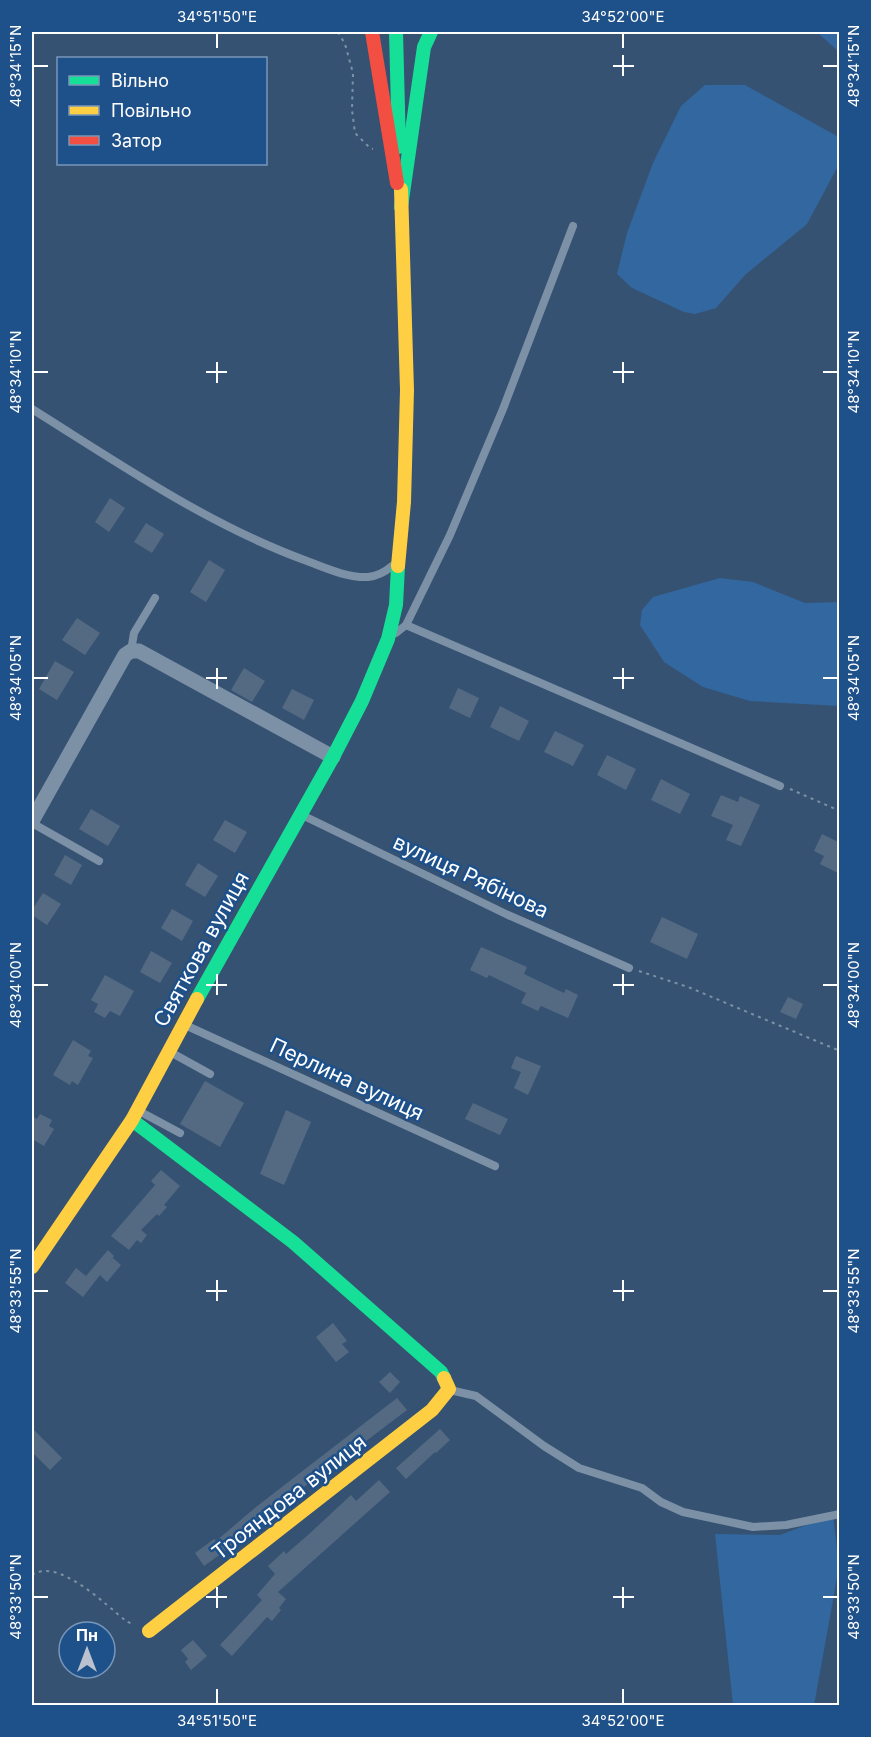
<svg xmlns="http://www.w3.org/2000/svg" width="871" height="1737" font-family="Inter,sans-serif">
	<style>
		.green { fill: #3267a0 }
		.building { fill: #546a83 }
		.lines { fill: none; stroke-linecap: round; stroke-linejoin: round }
		.path { stroke: #7d91a6; stroke-width: 2; stroke-dasharray: 3 4.5; stroke-linecap: butt }
		.lane { stroke: #7d91a6; stroke-width: 8 }
		.street { stroke: #7d91a6; stroke-width: 15 }
		.fast { stroke: #16e098; stroke-width: 14 }
		.slow { stroke: #ffcf43; stroke-width: 14 }
		.jam { stroke: #f24e42; stroke-width: 14 }
		.ticks { fill: none; stroke: #fff; stroke-width: 2 }
		.labels { text-anchor: middle; dominant-baseline: central; stroke-width: 5; stroke-linejoin: round; paint-order: stroke }
		.street-label { font-size: 21px; fill: #fff; stroke: #1e508a }
		.neatline { fill: none; stroke: #fff; stroke-width: 2 }
		.ticks-label { font-size: 15px; text-anchor: middle; fill: #fff }
	</style>
	<rect width="100%" height="100%" fill="#365272"/>
	<g class="green">
		<polygon points="817,32 839,32 839,52"/>
		<path d="M705,85H745L837,136C841,146 839,156 838,166L807,224L745,275L716,308L695,314L684,312L632,288L617,274L627,233L653,163L681,106Z"/>
		<polygon points="720,578 753,582 805,603 839,602 839,706 750,701 703,687 664,662 640,625 642,610 653,597"/>
		<polygon points="833,1515 839,1567 814,1705 733,1705 715,1534 780,1535"/>
	</g>
	<g class="building">
		<polygon points="110,498 125,508 109,532 95,522"/>
		<polygon points="146,523 164,534 152,553 134,542"/>
		<polygon points="209,560 225,570 206,602 190,592"/>
		<polygon points="77,618 100,633 85,655 62,640"/>
		<polygon points="55,661 74,672 57,700 39,689"/>
		<polygon points="244,668 265,681 252,702 231,690"/>
		<polygon points="458,688 479,698 470,718 449,708"/>
		<polygon points="292,689 314,700 304,720 282,708"/>
		<polygon points="500,706 529,721 519,741 490,727"/>
		<polygon points="555,731 584,745 573,766 544,752"/>
		<polygon points="607,755 636,769 626,790 597,775"/>
		<polygon points="661,779 690,794 680,814 651,800"/>
		<polygon points="721,795 738,802 740,796 760,805 741,846 726,840 733,825 711,816"/>
		<polygon points="91,809 120,826 108,846 79,829"/>
		<polygon points="225,820 247,832 235,853 213,840"/>
		<polygon points="822,834 840,843 840,874 820,864 824,856 814,851"/>
		<polygon points="65,855 82,865 71,885 54,875"/>
		<polygon points="198,863 218,876 205,897 185,885"/>
		<polygon points="43,893 61,904 47,925 32,915 32,910"/>
		<polygon points="172,909 193,921 182,941 161,928"/>
		<polygon points="662,917 698,934 687,959 650,942"/>
		<polygon points="481,947 527,967 524,974 564,993 566,989 578,995 568,1018 541,1006 538,1011 521,1003 526,993 489,975 487,978 470,970"/>
		<polygon points="151,951 172,963 160,983 140,972"/>
		<polygon points="105,975 134,991 120,1016 110,1011 105,1018 94,1012 98,1004 91,1000"/>
		<polygon points="788,997 803,1004 796,1019 780,1012"/>
		<polygon points="73,1040 91,1051 88,1056 93,1058 78,1085 72,1081 70,1085 53,1075"/>
		<polygon points="516,1056 541,1066 528,1095 514,1088 521,1072 511,1068"/>
		<polygon points="205,1081 244,1103 220,1147 180,1124"/>
		<polygon points="473,1103 508,1119 500,1135 465,1119"/>
		<polygon points="286,1110 311,1122 284,1185 260,1174"/>
		<polygon points="40,1114 52,1120 49,1126 54,1129 44,1146 32,1139 32,1116 37,1119"/>
		<polygon points="161,1170 180,1186 164,1205 167,1207 159,1216 157,1214 141,1230 147,1235 141,1243 137,1240 129,1250 111,1236 155,1185 151,1181"/>
		<polygon points="108,1250 114,1256 109,1263 113,1258 121,1265 107,1282 100,1275 83,1297 65,1283 76,1268 86,1276"/>
		<polygon points="333,1323 347,1341 342,1344 349,1352 336,1362 316,1337"/>
		<polygon points="390,1372 400,1382 390,1393 379,1382"/>
		<polygon points="397,1398 407,1410 345,1457 346,1459 328,1472 326,1469 252,1529 248,1534 250,1536 241,1543 239,1541 236,1543 204,1566 195,1553 214,1539 216,1541 256,1507"/>
		<polygon points="32,1428 62,1458 50,1470 32,1452"/>
		<polygon points="440,1429 450,1440 436,1453 435,1452 406,1479 396,1468"/>
		<polygon points="379,1480 390,1492 278,1592 286,1599 279,1608 281,1610 272,1621 267,1617 232,1656 220,1645 262,1600 257,1595 275,1574 268,1566 284,1551 286,1554 308,1535 351,1495 356,1501"/>
		<polygon points="193,1640 207,1656 191,1670 185,1662 188,1659 181,1650"/>
	</g>
	<g class="lines">
		<g class="path">
			<polyline points="338,32 345,44 353,73 352,110 355,133 370,148 373,149"/>
			<polyline points="790,789 840,811"/>
			<polyline points="639,971 688,987 840,1051"/>
			<path d="M32,1575C58,1557 106,1605 126,1621L134,1625"/>
		</g>
		<g class="lane">
			<path d="M32,409C120,464 208,525 307,561C326,568 347,578 368,577C378,576 385,572 392,566"/>
			<polyline points="406,625 780,786"/>
			<polyline points="396,633 406,625 450,535 503,409 573,226"/>
			<polyline points="131,651 134,633 155,598"/>
			<polyline points="302,815 508,915 629,968"/>
			<polyline points="32,823 99,861"/>
			<polyline points="185,1025 495,1166"/>
			<polyline points="172,1053 210,1074"/>
			<polyline points="139,1111 180,1133"/>
			<polyline points="450,1390 476,1396 544,1446 579,1468 642,1488 661,1502 683,1512 753,1527 786,1525 840,1514"/>
		</g>
		<polyline class="street" points="32,821 125,655 131,651 139,651 333,757"/>
		<g class="fast">
			<polyline points="396,32 399,147"/>
			<polyline points="401,207 424,47 431,32"/>
			<polyline points="197,999 333,757 362,701 388,639 396,605 398,566"/>
			<polyline points="132,1120 293,1242 441,1372 444,1378"/>
		</g>
		<g class="slow">
			<polyline points="398,566 404,502 407,390 401,189"/>
			<polyline points="32,1267 132,1120 197,999"/>
			<polyline points="149,1631 432,1410 449,1389 444,1378"/>
		</g>
		<polyline class="jam" points="372,32 397,183"/>
	</g>
	<path class="ticks" d="M217,33V48M623,33V48M623,55V76M33,66H48M613,66H634M823,66H838M217,362V383M623,362V383M33,372H48M206,372H227M613,372H634M823,372H838M217,668V689M623,668V689M33,678H48M206,678H227M613,678H634M823,678H838M217,974V995M623,974V995M33,985H48M206,985H227M613,985H634M823,985H838M217,1280V1301M623,1280V1301M33,1291H48M206,1291H227M613,1291H634M823,1291H838M217,1587V1608M623,1587V1608M33,1597H48M206,1597H227M613,1597H634M823,1597H838M217,1689V1704M623,1689V1704"/>
	<g class="labels">
		<g class="street-label">
			<text transform="translate(471 876) rotate(25)">вулиця Рябінова</text>
			<text transform="translate(201 949) rotate(-61)">Святкова вулиця</text>
			<text transform="translate(347 1079) rotate(25)">Перлина вулиця</text>
			<text transform="translate(289 1497) rotate(-38)">Трояндова вулиця</text>
		</g>
	</g>
	<rect width="871" height="1737" fill="none" stroke="#1e508a" stroke-width="66"/>
	<rect x="57" y="57" width="210" height="108" fill="#1e508a" stroke="#7896b9" stroke-width="1.5"/>
	<rect x="69" y="76" width="30" height="9" fill="#16e098" stroke="#7896b9" stroke-width="1.5"/>
	<text x="111" y="87" font-size="18" fill="#ffffff">Вільно</text>
	<rect x="69" y="106" width="30" height="9" fill="#ffcf43" stroke="#7896b9" stroke-width="1.5"/>
	<text x="111" y="117" font-size="18" fill="#ffffff">Повільно</text>
	<rect x="69" y="136" width="30" height="9" fill="#f24e42" stroke="#7896b9" stroke-width="1.5"/>
	<text x="111" y="147" font-size="18" fill="#ffffff">Затор</text>
	<g transform="translate(87 1650)"><circle r="28" fill="#1e508a" stroke="#7896b9" stroke-width="1.5"/>
	<path d="M0-4.5L10 22L0 15L-10 22Z" fill="#b9c2ce"/>
	<text y="-9" font-size="16" font-weight="bold" text-anchor="middle" fill="#ffffff">Пн</text>
	</g>
	<rect x="33" y="33" width="805" height="1671" class="neatline"/>
	<g class="ticks-label">
		<text x="217" y="22">34°51'50"E</text>
		<text x="623" y="22">34°52'00"E</text>
		<text transform="translate(16 66) rotate(-90)" y="5">48°34'15"N</text>
		<text transform="translate(854 66) rotate(-90)" y="5">48°34'15"N</text>
		<text transform="translate(16 372) rotate(-90)" y="5">48°34'10"N</text>
		<text transform="translate(854 372) rotate(-90)" y="5">48°34'10"N</text>
		<text transform="translate(16 678) rotate(-90)" y="5">48°34'05"N</text>
		<text transform="translate(854 678) rotate(-90)" y="5">48°34'05"N</text>
		<text transform="translate(16 985) rotate(-90)" y="5">48°34'00"N</text>
		<text transform="translate(854 985) rotate(-90)" y="5">48°34'00"N</text>
		<text transform="translate(16 1291) rotate(-90)" y="5">48°33'55"N</text>
		<text transform="translate(854 1291) rotate(-90)" y="5">48°33'55"N</text>
		<text transform="translate(16 1597) rotate(-90)" y="5">48°33'50"N</text>
		<text transform="translate(854 1597) rotate(-90)" y="5">48°33'50"N</text>
		<text x="217" y="1726">34°51'50"E</text>
		<text x="623" y="1726">34°52'00"E</text>
	</g>
</svg>
